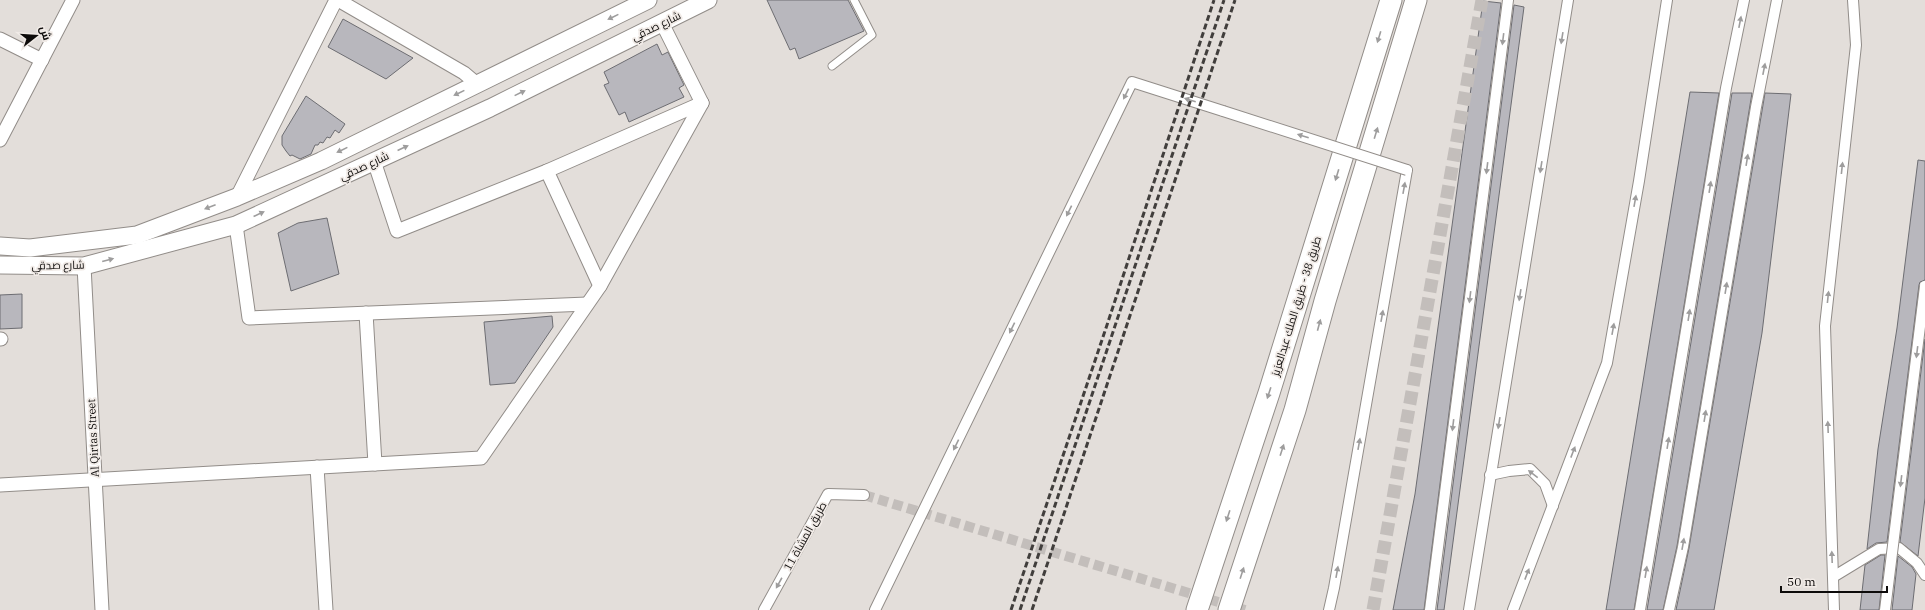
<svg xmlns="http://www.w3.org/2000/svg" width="1925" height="610" font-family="'IBM Plex Serif',Cairo,serif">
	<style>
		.building { fill: #b8b7bd; stroke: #6d6d72 }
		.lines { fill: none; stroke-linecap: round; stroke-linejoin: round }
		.pedestrian-tunnel { stroke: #c3bebb; stroke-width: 10; stroke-dasharray: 10 5; stroke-linecap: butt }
		.minor-tunnel { stroke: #c3bebb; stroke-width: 13; stroke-dasharray: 13 6; stroke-linecap: butt }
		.service-casing { stroke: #928d89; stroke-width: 9 }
		.pedestrian-casing { stroke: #928d89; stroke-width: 12 }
		.minor-casing { stroke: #928d89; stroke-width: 15 }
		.tertiary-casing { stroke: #928d89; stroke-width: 19 }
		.primary-casing { stroke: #928d89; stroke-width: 23 }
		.service { stroke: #fff; stroke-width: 7 }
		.pedestrian { stroke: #fff; stroke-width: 10 }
		.minor { stroke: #fff; stroke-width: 13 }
		.tertiary { stroke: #fff; stroke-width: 17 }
		.primary { stroke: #fff; stroke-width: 21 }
		.rail { stroke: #413e3c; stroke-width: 3; stroke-dasharray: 6 3; stroke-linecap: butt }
		.pedestrian-bridge-casing { stroke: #928d89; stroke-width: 12; stroke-linecap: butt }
		.pedestrian-bridge { stroke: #fff; stroke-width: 10 }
		.oneway { fill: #9e9d9d }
		.labels { text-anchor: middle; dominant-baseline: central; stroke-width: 3.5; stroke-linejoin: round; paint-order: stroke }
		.street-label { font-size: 11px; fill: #0d0b0a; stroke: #f1ebe7 }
	</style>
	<rect width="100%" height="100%" fill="#e3deda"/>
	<g class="building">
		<polygon points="767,0 848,0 864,31 799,59 795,48 790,50"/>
		<polygon points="1483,1 1501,3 1424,610 1393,610 1415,494"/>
		<polygon points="1514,5 1524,7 1444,610 1437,610"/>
		<polygon points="343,19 413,58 386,79 328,47"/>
		<polygon points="657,44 662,55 668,52 684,85 679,88 684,97 629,122 625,112 619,115 604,85 609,83 604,72"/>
		<polygon points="1690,92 1719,93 1634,610 1606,610"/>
		<polygon points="1732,93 1752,93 1677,546 1663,610 1647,610"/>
		<polygon points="1765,93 1791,94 1762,333 1714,610 1676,610 1689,548"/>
		<polygon points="306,96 345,124 339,133 335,130 330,138 327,137 323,143 320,142 318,145 315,145 311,154 300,159 292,155 290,156 286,151 282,145 282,136"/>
		<polygon points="1918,160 1925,161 1925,280 1920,282 1919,285 1887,542 1876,543 1867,549 1878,449 1897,328"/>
		<polygon points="327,218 339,274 291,291 278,233 298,223"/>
		<polygon points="22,294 22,328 0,329 0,295"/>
		<polygon points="552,316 553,327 515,383 490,385 484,322"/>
		<polygon points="1925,339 1925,498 1918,556 1900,542"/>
		<polygon points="1881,555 1885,555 1879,610 1860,610 1865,565"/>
		<polygon points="1898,556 1912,567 1916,574 1912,610 1892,610"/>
	</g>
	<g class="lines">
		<polyline class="pedestrian-tunnel" points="864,495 1245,610"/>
		<polyline class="minor-tunnel" points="1373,610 1482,0"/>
		<g class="service-casing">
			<polyline id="service" points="832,66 872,35 854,0"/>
		</g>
		<g class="pedestrian-casing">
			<g id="pedestrian">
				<polyline points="1490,475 1509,471 1530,469 1545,484 1553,506"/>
				<polyline points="1833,577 1879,549 1899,548 1917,563 1925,575"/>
				<polyline points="764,610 828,494 864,495"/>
				<polyline points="875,610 1132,82 1223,111"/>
				<polyline points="1329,610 1334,588 1407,170"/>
				<polyline points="1430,610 1508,0"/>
				<polyline points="1469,610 1568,0"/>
				<polyline points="1513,610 1607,363 1639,181 1667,0"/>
				<polyline points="1640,610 1726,88 1744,0"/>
				<polyline points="1669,610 1683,547 1756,107 1777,0"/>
				<polyline points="1834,610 1825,326 1856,45 1853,0"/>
			</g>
		</g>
		<g class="minor-casing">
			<g id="minor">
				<polyline points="338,0 464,73 477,84"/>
				<polyline points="662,23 702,103"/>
				<polyline points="0,39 42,60"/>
				<polyline points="0,140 73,0"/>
				<polyline points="374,161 397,231 547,171 702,103"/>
				<polyline points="547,171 600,286"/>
				<polyline points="237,197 336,0"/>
				<polyline points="236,225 249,318 587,304"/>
				<polyline points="84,266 102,610"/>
				<polyline points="366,313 375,464"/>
				<polyline points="0,339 1,339"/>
				<polyline points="317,467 326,610"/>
				<polyline points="0,485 481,458 600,286 702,103"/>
			</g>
		</g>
		<g class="tertiary-casing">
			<g id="tertiary">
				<polyline points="0,246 30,248 137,235 237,197 321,161 648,0"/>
				<polyline points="0,265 84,266 236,225 490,108 708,0"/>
			</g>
		</g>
		<g class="primary-casing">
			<g id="primary">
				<polyline points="1197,610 1269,393 1391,0"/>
				<polyline points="1229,610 1295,410 1325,301 1416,0"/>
			</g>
		</g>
		<use href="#service" class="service"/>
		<use href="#pedestrian" class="pedestrian"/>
		<use href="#minor" class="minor"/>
		<use href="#tertiary" class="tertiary"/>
		<use href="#primary" class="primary"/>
		<g class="rail">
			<polyline points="1011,610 1106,328 1214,0"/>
			<polyline points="1020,610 1224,0"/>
			<polyline points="1032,610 1235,0"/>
		</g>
		<g class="pedestrian-bridge-casing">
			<g id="pedestrian-bridge">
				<polyline points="1223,111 1407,170"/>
				<polyline points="1885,610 1925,286"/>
			</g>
		</g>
		<use href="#pedestrian-bridge" class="pedestrian-bridge"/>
	</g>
	<defs><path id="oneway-solid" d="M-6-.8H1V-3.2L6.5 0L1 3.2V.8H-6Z"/></defs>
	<g class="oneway">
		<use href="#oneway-solid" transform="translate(613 17) rotate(154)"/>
		<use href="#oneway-solid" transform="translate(1740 22) rotate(-79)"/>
		<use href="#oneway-solid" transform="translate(1379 37) rotate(107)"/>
		<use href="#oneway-solid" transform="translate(1562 38) rotate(99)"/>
		<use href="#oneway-solid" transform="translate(1503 39) rotate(97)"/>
		<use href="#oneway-solid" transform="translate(1764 69) rotate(-79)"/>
		<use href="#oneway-solid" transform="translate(459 93) rotate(154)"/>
		<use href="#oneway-solid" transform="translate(520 93) rotate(-26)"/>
		<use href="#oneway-solid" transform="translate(1126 94) rotate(116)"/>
		<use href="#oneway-solid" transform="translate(1190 100) rotate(-163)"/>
		<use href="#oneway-solid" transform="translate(1376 133) rotate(-73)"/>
		<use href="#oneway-solid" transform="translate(1303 136) rotate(-162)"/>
		<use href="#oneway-solid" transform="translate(403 148) rotate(-25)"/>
		<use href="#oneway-solid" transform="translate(342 150) rotate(154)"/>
		<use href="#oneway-solid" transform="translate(1747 160) rotate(-81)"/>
		<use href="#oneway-solid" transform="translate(1541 167) rotate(99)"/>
		<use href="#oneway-solid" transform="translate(1487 168) rotate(97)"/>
		<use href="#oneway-solid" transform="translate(1842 168) rotate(-84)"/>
		<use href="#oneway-solid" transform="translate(1337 175) rotate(107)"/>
		<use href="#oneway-solid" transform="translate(1710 187) rotate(-81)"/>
		<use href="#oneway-solid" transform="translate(1404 188) rotate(-80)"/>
		<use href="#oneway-solid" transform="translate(1635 201) rotate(-80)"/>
		<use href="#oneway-solid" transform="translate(210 207) rotate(159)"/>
		<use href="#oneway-solid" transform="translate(1069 211) rotate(116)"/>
		<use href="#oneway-solid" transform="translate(259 214) rotate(-25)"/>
		<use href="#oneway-solid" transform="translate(108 260) rotate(-15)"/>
		<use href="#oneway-solid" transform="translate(1726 288) rotate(-81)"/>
		<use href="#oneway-solid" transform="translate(1520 295) rotate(99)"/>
		<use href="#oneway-solid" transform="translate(1470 297) rotate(97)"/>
		<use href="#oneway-solid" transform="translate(1828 297) rotate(-84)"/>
		<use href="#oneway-solid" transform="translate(1689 315) rotate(-81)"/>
		<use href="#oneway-solid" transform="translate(1382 316) rotate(-80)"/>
		<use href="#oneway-solid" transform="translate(1319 325) rotate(-75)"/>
		<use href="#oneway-solid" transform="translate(1012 328) rotate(116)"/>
		<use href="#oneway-solid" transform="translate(1613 329) rotate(-80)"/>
		<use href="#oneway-solid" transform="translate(1917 352) rotate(97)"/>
		<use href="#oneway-solid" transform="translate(1269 393) rotate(108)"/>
		<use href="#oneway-solid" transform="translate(1705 416) rotate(-81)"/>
		<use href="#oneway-solid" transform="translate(1499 423) rotate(99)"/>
		<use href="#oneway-solid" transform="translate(1453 425) rotate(97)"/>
		<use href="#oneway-solid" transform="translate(1828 427) rotate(-92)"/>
		<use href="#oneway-solid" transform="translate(1668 443) rotate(-81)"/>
		<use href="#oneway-solid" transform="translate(1359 444) rotate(-80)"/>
		<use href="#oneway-solid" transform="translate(956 445) rotate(116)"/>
		<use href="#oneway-solid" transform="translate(1282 450) rotate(-72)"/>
		<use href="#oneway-solid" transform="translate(1573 452) rotate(-69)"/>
		<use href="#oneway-solid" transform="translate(1533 474) rotate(-142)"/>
		<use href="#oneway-solid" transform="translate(1901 481) rotate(97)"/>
		<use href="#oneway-solid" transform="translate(1228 516) rotate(108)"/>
		<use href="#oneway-solid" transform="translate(1683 544) rotate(-80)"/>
		<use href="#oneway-solid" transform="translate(1832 557) rotate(-92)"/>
		<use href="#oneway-solid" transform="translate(1337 572) rotate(-80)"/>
		<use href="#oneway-solid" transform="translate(1646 572) rotate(-81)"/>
		<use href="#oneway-solid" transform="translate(1242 573) rotate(-72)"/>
		<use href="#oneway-solid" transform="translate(1527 574) rotate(-69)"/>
		<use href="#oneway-solid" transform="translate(779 583) rotate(119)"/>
	</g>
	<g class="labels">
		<g class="street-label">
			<text transform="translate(656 26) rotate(-26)">شارع صدقي</text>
			<text transform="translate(364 166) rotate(-25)">شارع صدقي</text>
			<text transform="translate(58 265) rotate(-1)">شارع صدقي</text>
			<text transform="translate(1296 306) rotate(-73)">طريق 38 - طريق الملك عبدالعزيز</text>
			<text transform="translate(93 438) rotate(-93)">Al Qirtas Street</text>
			<text transform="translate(805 536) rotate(-61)">طريق المشاة 11</text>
		</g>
	</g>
	<g transform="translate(36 36) rotate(73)" stroke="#f1ebe7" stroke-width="3" paint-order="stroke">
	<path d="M0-3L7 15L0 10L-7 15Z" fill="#0d0b0a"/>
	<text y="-6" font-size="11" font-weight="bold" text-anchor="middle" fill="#0d0b0a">ش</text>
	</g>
	<path d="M1781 586v6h106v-6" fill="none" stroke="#0d0b0a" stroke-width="2"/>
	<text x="1787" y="586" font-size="12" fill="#0d0b0a" stroke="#f1ebe7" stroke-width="3" paint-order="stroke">50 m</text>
</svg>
